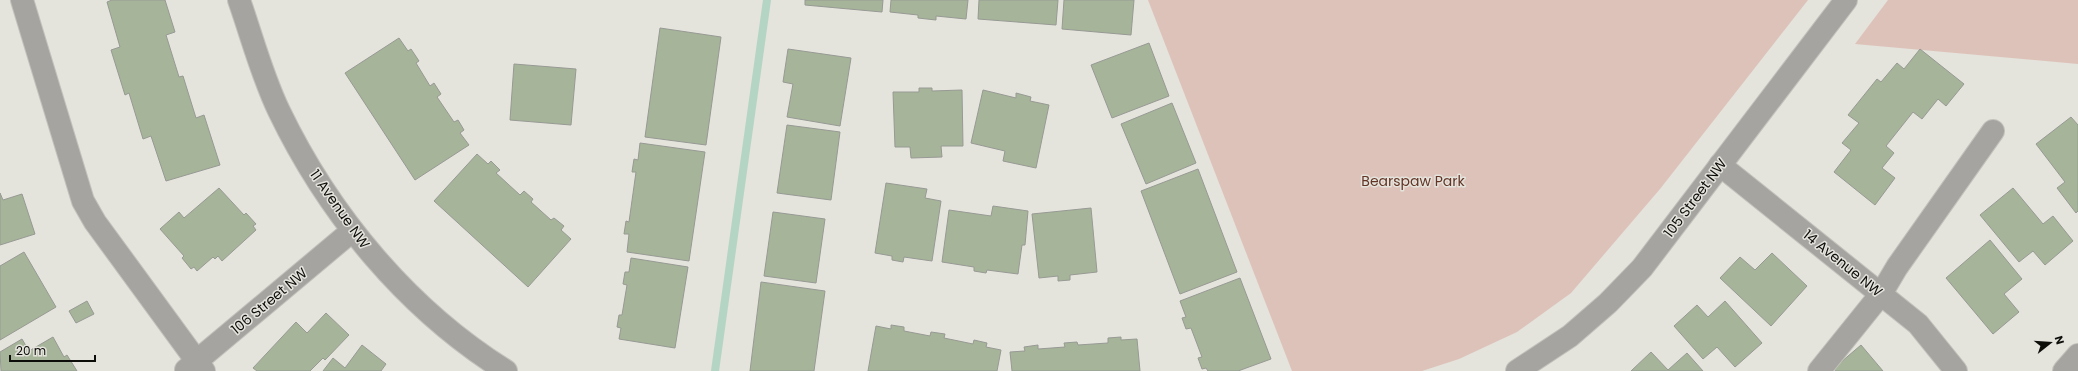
<svg xmlns="http://www.w3.org/2000/svg" width="2078" height="371" font-family="Poppins,sans-serif">
	<style>
		.green { fill: #ddc2b9 }
		.lines { fill: none; stroke-linecap: round; stroke-linejoin: round }
		.stream { stroke: #b4d5c3; stroke-width: 8 }
		.building { fill: #a6b599; stroke: #979a94 }
		.minor-casing { stroke: #c2c1ba; stroke-width: 24 }
		.minor { stroke: #a6a4a1; stroke-width: 22 }
		.labels { text-anchor: middle; dominant-baseline: central; stroke-width: 3; stroke-linejoin: round; paint-order: stroke }
		.park-label { font-size: 14px; fill: #643526; stroke: #e4e3dc }
		.street-label { font-size: 14px; fill: #0d0d0a; stroke: #e4e3dc }
	</style>
	<rect width="100%" height="100%" fill="#e4e3dc"/>
	<g class="green">
		<polygon points="1148,0 1808,0 1660,189 1571,293 1517,332 1459,359 1422,371 1292,371"/>
		<polygon points="1888,0 2078,0 2078,64 1855,44"/>
	</g>
	<g class="lines">
		<polyline class="stream" points="715,371 767,0"/>
	</g>
	<g class="building">
		<polygon points="112,0 165,0 175,32 166,35 179,77 183,76 196,118 204,115 220,165 166,181 151,136 143,139 129,93 125,95 111,50 120,47 107,2"/>
		<polygon points="805,0 883,0 882,12 805,5"/>
		<polygon points="891,0 968,0 966,19 936,16 936,20 918,18 918,15 890,12"/>
		<polygon points="979,0 1058,0 1056,25 978,19"/>
		<polygon points="1064,0 1134,0 1131,35 1062,29"/>
		<polygon points="660,28 721,37 706,145 645,137"/>
		<polygon points="399,38 408,51 411,49 419,61 416,63 430,86 434,83 441,94 437,97 454,122 458,120 464,130 460,133 469,145 415,180 345,73"/>
		<polygon points="1149,43 1169,96 1112,118 1091,65"/>
		<polygon points="788,49 851,58 840,126 787,117 793,84 783,82"/>
		<polygon points="1920,49 1964,84 1946,106 1938,99 1922,119 1913,112 1886,146 1894,153 1882,168 1895,178 1875,205 1834,172 1851,150 1842,143 1859,123 1848,115 1877,79 1881,82 1897,63 1904,69"/>
		<polygon points="514,64 576,69 571,125 510,120"/>
		<polygon points="919,88 932,88 932,91 962,90 963,146 941,146 942,157 911,158 910,147 895,147 893,92 919,92"/>
		<polygon points="983,90 1016,98 1016,93 1031,97 1030,101 1049,105 1036,168 1003,161 1005,151 971,143"/>
		<polygon points="1172,103 1196,163 1146,184 1121,124"/>
		<polygon points="2071,117 2078,125 2078,211 2076,213 2057,188 2065,182 2036,144"/>
		<polygon points="787,125 840,132 831,200 777,193"/>
		<polygon points="640,143 705,152 689,261 627,252 629,234 624,234 626,221 629,222 636,172 632,172 634,159 638,160"/>
		<polygon points="477,154 488,164 491,161 500,170 496,173 520,195 524,191 533,199 531,202 551,220 554,218 564,226 561,230 571,239 528,287 434,201"/>
		<polygon points="1198,169 1237,272 1180,294 1141,191"/>
		<polygon points="886,183 927,189 925,198 941,201 932,261 904,257 903,262 892,260 892,256 875,253"/>
		<polygon points="219,188 244,215 246,213 256,224 253,226 256,230 222,261 218,256 215,259 213,257 197,271 194,267 191,269 182,258 184,256 160,229 179,212 184,218"/>
		<polygon points="2013,188 2043,224 2053,216 2073,241 2045,265 2033,251 2019,262 1980,215"/>
		<polygon points="0,193 3,200 22,194 35,234 0,245"/>
		<polygon points="993,206 1028,211 1025,245 1022,245 1018,274 987,270 986,273 974,271 974,267 942,262 949,210 991,216"/>
		<polygon points="1091,208 1097,272 1070,275 1070,280 1058,281 1058,276 1039,278 1032,214"/>
		<polygon points="773,212 825,219 816,283 764,276"/>
		<polygon points="1990,240 2022,279 2004,294 2019,312 1993,334 1946,278"/>
		<polygon points="24,252 56,307 0,340 0,266"/>
		<polygon points="1772,253 1807,286 1771,326 1720,278 1740,257 1755,270"/>
		<polygon points="631,258 688,267 675,348 619,339 621,328 617,327 619,315 622,315 627,285 623,284 625,272 629,272"/>
		<polygon points="1240,278 1271,359 1238,371 1208,371 1206,368 1202,369 1198,358 1202,357 1191,328 1186,329 1182,318 1186,317 1180,301"/>
		<polygon points="761,282 825,291 814,371 750,371"/>
		<polygon points="87,301 94,314 76,323 69,311"/>
		<polygon points="1725,301 1762,343 1735,367 1717,347 1703,359 1674,326 1697,305 1708,317"/>
		<polygon points="326,313 349,335 325,360 323,358 310,371 257,371 253,368 296,322 307,333"/>
		<polygon points="891,325 904,327 904,331 930,336 931,332 945,334 944,338 973,344 974,340 987,343 986,347 1001,350 997,371 868,371 876,326 891,329"/>
		<polygon points="53,337 64,357 67,355 77,371 1,371 0,352 22,339 29,351"/>
		<polygon points="1121,337 1121,340 1137,339 1140,371 1012,371 1010,352 1025,351 1024,347 1038,345 1038,349 1065,347 1064,343 1077,342 1078,345 1108,343 1108,338"/>
		<polygon points="362,345 386,364 381,371 323,371 333,358 345,368"/>
		<polygon points="1861,345 1883,371 1836,371 1834,368"/>
		<polygon points="1651,352 1668,370 1687,353 1703,371 1631,371"/>
	</g>
	<g class="lines">
		<g class="minor-casing">
			<g id="minor">
				<polyline points="22,0 83,201 95,222 204,371"/>
				<path d="M239,0C252,37 262,76 279,111C329,215 408,310 506,371"/>
				<polyline points="1720,165 1918,324 1956,371"/>
				<polyline points="186,370 352,231"/>
				<polyline points="1517,371 1570,336 1608,303 1642,268 1846,0"/>
				<polyline points="1819,371 1881,294 1897,267 1993,131"/>
				<polyline points="2064,371 2078,355"/>
			</g>
		</g>
		<use href="#minor" class="minor"/>
	</g>
	<g class="labels">
		<g class="park-label">
			<text x="1413" y="181">Bearspaw Park</text>
		</g>
		<g class="street-label">
			<text transform="translate(1695 198) rotate(-53)">105 Street NW</text>
			<text transform="translate(340 209) rotate(55)">11 Avenue NW</text>
			<text transform="translate(1843 263) rotate(39)">14 Avenue NW</text>
			<text transform="translate(269 301) rotate(-40)">106 Street NW</text>
		</g>
	</g>
	<g transform="translate(2050 343) rotate(73)" stroke="#e4e3dc" stroke-width="3" paint-order="stroke">
	<path d="M0-3L7 15L0 10L-7 15Z" fill="#0d0d0a"/>
	<text y="-6" font-size="11" font-weight="bold" text-anchor="middle" fill="#0d0d0a">N</text>
	</g>
	<path d="M10 355v6h85v-6" fill="none" stroke="#0d0d0a" stroke-width="2"/>
	<text x="16" y="355" font-size="12" fill="#0d0d0a" stroke="#e4e3dc" stroke-width="3" paint-order="stroke">20 m</text>
</svg>
